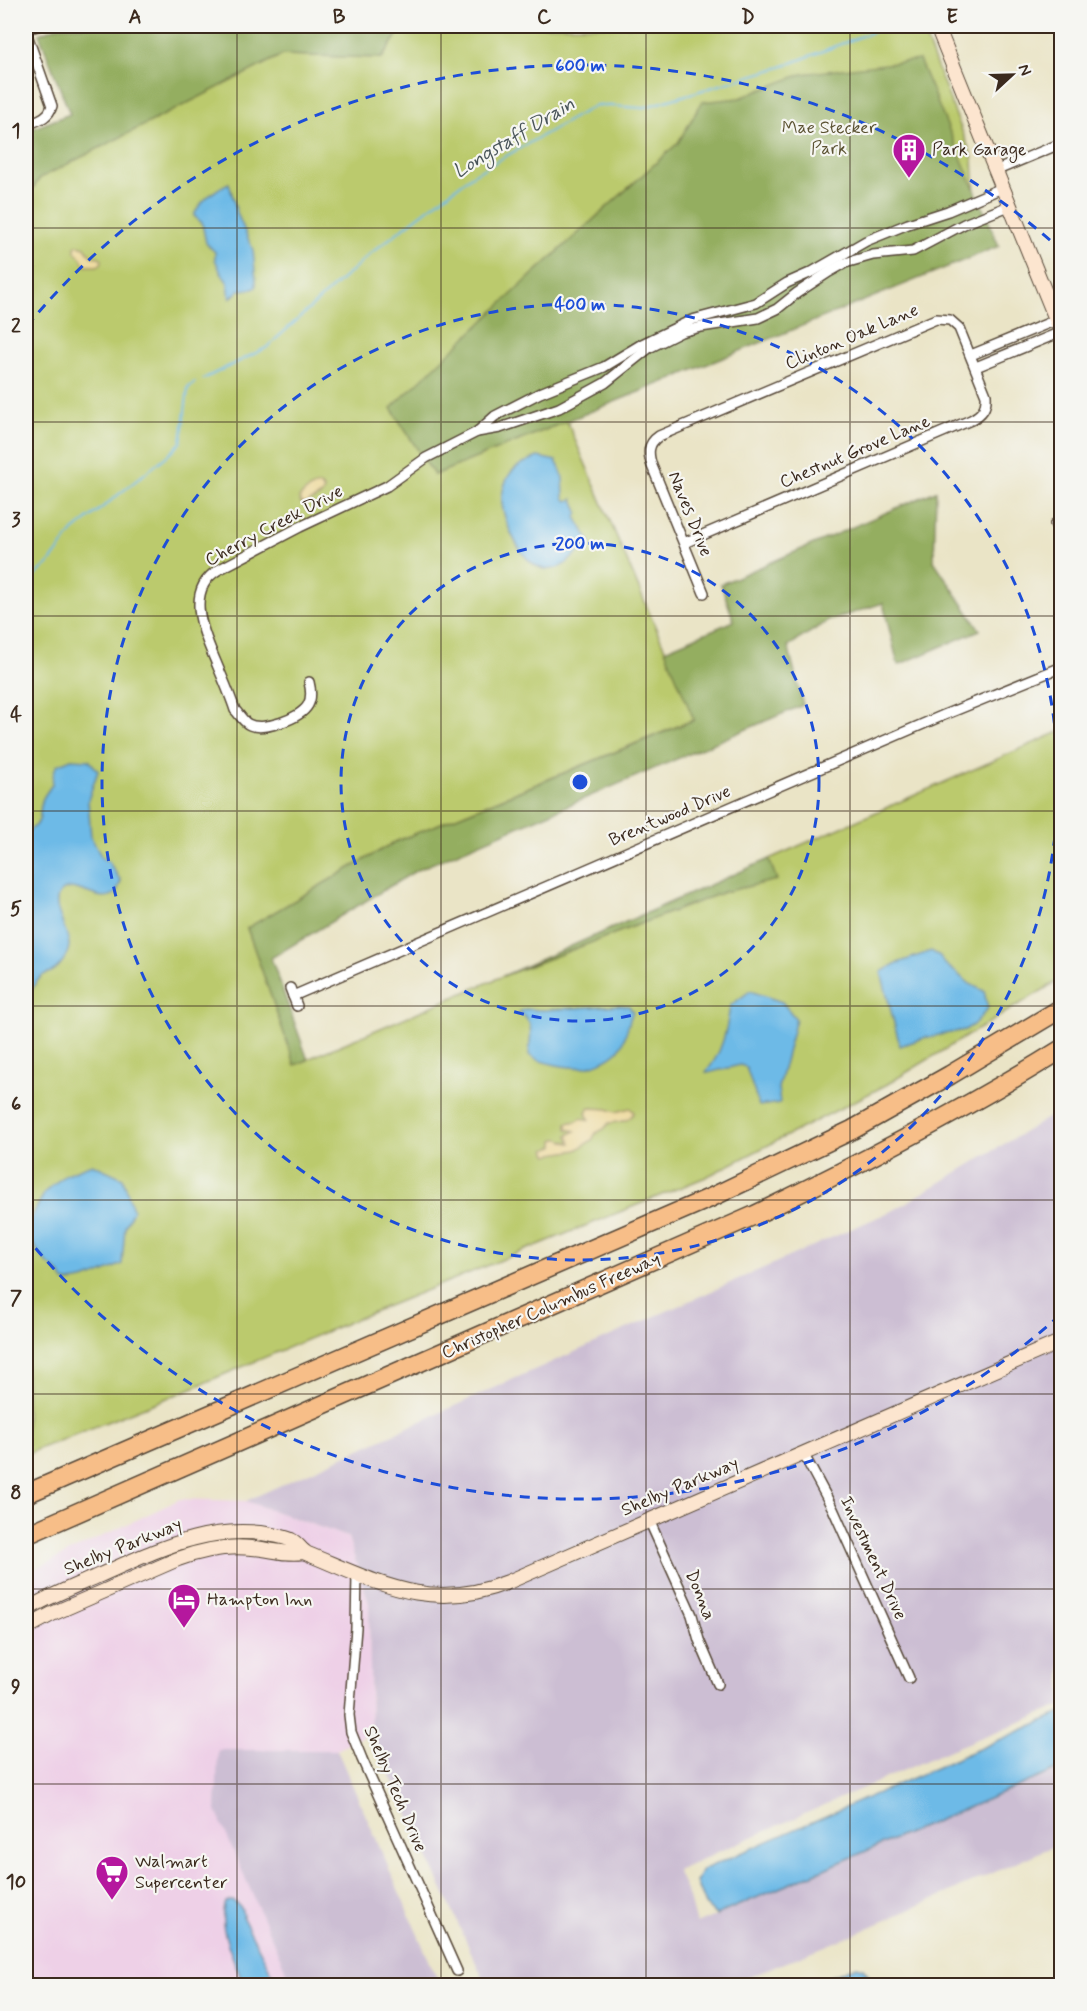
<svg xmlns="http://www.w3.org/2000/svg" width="1087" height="2011" font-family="Mynerve,sans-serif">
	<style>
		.built { fill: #eed0e7 }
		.industrial { fill: #ccbed3 }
		.green { fill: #bbca6d; stroke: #7b7a46; stroke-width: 1.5 }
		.forest { fill: #94ae60; stroke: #686c3f; stroke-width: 1.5 }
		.sand { fill: #eeda9e; stroke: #94825e; stroke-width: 1.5 }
		.water { fill: #6dbae7; stroke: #547282; stroke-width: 1.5 }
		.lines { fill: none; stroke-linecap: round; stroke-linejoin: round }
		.stream { stroke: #6dbae7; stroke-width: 2 }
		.street-casing { stroke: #554637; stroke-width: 12 }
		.secondary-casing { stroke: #554637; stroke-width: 16 }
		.highway-casing { stroke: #554637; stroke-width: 21 }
		.street { stroke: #fff; stroke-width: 9 }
		.secondary { stroke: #fce5cf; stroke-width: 14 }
		.highway { stroke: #f7be88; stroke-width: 18 }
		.grid { fill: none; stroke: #3b2a1e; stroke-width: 1.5; stroke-opacity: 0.55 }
		.ring { fill: none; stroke: #1d4ed8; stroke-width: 3; stroke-dasharray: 10 8 }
		.labels { text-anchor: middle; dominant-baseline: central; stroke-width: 4.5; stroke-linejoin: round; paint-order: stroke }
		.park-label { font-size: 18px; fill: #5b5232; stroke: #f6f6f2 }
		.poi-label { font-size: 18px; fill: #3b2a1e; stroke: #f6f6f2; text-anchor: start }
		.street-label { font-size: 18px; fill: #3b2a1e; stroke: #f6f6f2 }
		.water-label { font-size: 20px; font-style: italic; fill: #4a555a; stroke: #f6f6f2 }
		.centre { fill: #1d4ed8; stroke: #f6f6f2; stroke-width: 3 }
		.ring-label { font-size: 18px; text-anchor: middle; font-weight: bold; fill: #1d4ed8; stroke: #f6f6f2; stroke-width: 4.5; stroke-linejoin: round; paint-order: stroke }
		.neatline { fill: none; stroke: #3b2a1e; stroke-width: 2 }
		.grid-label { font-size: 20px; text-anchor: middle; font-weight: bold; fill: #3b2a1e }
	</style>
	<rect width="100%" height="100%" fill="#f6f6f2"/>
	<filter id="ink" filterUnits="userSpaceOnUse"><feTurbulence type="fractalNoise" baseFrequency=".0167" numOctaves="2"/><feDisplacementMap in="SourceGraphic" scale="12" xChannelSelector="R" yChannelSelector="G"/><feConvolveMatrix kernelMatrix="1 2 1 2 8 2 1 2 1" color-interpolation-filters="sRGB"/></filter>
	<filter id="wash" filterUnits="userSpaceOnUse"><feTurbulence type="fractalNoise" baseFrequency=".008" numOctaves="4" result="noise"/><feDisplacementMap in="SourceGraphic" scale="24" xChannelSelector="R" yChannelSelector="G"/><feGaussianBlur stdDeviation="1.35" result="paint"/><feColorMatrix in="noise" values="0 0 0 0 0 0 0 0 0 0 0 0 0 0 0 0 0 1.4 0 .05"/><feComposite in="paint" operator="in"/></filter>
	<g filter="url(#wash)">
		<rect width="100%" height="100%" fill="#eae4c6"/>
		<polygon class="built" points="180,1499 246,1501 348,1537 369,1603 371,1732 337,1750 218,1750 292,1985 26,1985 26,1573"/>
		<g class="industrial">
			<polygon points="1061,1110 1061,1706 952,1749 677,1870 689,1898 696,1924 1061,1768 1061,1843 857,1933 730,1985 486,1985 371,1732 369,1603 348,1537 246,1501 507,1382 896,1209"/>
			<polygon points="218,1750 337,1750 440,1985 292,1985 216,1811"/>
		</g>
		<polygon class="green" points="403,26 921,26 973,159 975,196 702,102 678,143 531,276 434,475 567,421 695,719 395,842 247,928 296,1064 503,976 724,892 776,880 769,859 1059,732 1062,737 1061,979 886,1085 706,1177 368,1314 180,1393 26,1454 26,198 40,178 282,55 382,58"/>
		<g class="forest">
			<polygon points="59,26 403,26 382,58 282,55 40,178 26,198 26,131 70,114 39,34"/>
			<polygon points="919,60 999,246 434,475 391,408 531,276 678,143 702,102 740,98 802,74"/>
			<polygon points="936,491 934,561 980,630 898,665 883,603 828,621 788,646 803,705 417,870 271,958 308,1060 295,1065 247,928 395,842 694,720 665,650 734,621 721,584"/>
			<polygon points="769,859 777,880 724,892 503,976"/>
		</g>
		<g class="sand">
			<polygon points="78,245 85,247 91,256 99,257 102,260 101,264 97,266 85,266 81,258 75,252 75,247"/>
			<path d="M320,485L324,489L322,495L306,504L301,503L299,498C304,492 312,486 320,485Z"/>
			<path d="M592,1108L607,1109L616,1112L630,1108L634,1112C630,1122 619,1122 609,1123L604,1129L596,1133L592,1140L577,1150L548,1155L546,1149L554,1146V1140C562,1136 564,1143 571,1143L568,1135L575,1131L567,1129V1123L577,1121L581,1118L590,1120L586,1114L588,1109Z"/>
		</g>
		<g class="water">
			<path d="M229,183L237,213L253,250L256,281V287L253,289L239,290L230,299L228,283L221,273L215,259V252L206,243L202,223L194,216C198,202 216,189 229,183Z"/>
			<path d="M538,457L556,461C565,476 563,482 564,498L567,501L573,499L578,512L576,517L590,542V546C571,552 572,566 552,569C525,573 505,526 502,504C501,496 504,484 508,477C514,466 527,461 538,457Z"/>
			<path d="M71,759L89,760L98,771L88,800L91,837L102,858L109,862L121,881L116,893C98,907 74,877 60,893C49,905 70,931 69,946C68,955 60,968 51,972C46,974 42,974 39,979C34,985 32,991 26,997V833C46,819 37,819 42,801C44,794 50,789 52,784C53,777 53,772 57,765Z"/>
			<polygon points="931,951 940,956 943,962 970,984 984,991 988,1008 976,1023 965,1030 924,1038 900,1046 881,972 895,964"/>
			<path d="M750,991L782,1002L796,1019L778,1088L780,1103L759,1106L746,1067L740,1065L708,1073L706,1072C722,1054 727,1029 730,1006Z"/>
			<path d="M619,1005L629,1006L633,1012C627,1024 626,1042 618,1051C610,1059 594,1066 584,1067C572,1069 538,1063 529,1055C529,1038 537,1024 519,1012L525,1009L543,1010Z"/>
			<path d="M92,1164L123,1178L133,1210L125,1227L122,1264C104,1272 85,1283 64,1282L60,1273L47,1263L29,1239L28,1224L45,1192L66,1174Z"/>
			<polygon points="1061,1713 1061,1768 716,1915 705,1905 696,1882 702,1870"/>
			<path d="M232,1901C242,1905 242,1909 243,1918L278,1985H243L239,1982L240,1976C232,1954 217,1927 225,1902Z"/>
			<polygon points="857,1966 863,1968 876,1985 809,1985"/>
		</g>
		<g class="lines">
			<g class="stream">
				<polyline points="203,379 266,348 371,253 471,176 596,105 642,108 781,67 888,26"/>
				<polyline points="26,581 37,574 49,563 73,531 173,451 181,442 188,388 195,382"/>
			</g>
		</g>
	</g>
	<g filter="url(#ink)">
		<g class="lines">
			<g class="street-casing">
				<g id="street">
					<polyline points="26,29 38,26"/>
					<path d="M26,32L52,106C48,119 37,120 26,125"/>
					<polyline points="995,171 1062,143"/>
					<polyline points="971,355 1056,320"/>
					<polyline points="976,367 1061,332"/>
					<polyline points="477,432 500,428 559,408 605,383 649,348 681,332 701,327 758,318 777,309 797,293 829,272 845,263 873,255 913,251 964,224 1009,206"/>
					<polyline points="1055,524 1062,522"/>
					<path d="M684,543L971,420C982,414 987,408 986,395L959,328L950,320L936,319L659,436C647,444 648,454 652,466L704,593"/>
					<path d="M309,682C311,690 312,698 308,705C300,719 262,732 248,724C243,721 239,714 235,710C230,695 224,681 218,667C206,638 182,592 218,570L300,527L387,486L426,458L477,432L495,416L540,393L604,367L642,344L692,320L756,303L787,283L812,272L866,241L908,224L948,211L1002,188"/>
					<polyline points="290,988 297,1006"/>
					<polyline points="293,996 944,715 1062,667"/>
					<polyline points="803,1453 833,1509 909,1678"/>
					<polyline points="649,1520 692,1615 699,1640 718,1684"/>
					<polyline points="357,1574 356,1628 349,1715 351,1732 362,1759 457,1971"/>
				</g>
			</g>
			<g class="secondary-casing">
				<g id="secondary">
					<polyline points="937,26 1062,334"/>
					<path d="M26,1610C49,1596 75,1586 100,1575C157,1550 213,1521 278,1536C282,1537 287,1538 291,1540C298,1543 301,1551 308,1554C379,1583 431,1613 508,1582L1062,1341"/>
					<path d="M26,1628L52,1614L178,1559C202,1550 226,1545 252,1548C272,1549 283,1555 304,1552"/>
				</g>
			</g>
			<g class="highway-casing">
				<g id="highway">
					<polyline points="26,1494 710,1198 852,1130 950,1075 1062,1008"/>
					<path d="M26,1535L755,1215C860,1164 963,1111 1062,1049"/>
				</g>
			</g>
			<use href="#street" class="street"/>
			<use href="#secondary" class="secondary"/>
			<use href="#highway" class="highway"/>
		</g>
	</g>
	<path class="grid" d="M237,26V1986M441,26V1986M646,26V1986M850,26V1986M26,228H1062M26,422H1062M26,616H1062M26,811H1062M26,1006H1062M26,1200H1062M26,1394H1062M26,1589H1062M26,1784H1062"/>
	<g class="ring">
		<circle cx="580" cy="782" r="239"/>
		<circle cx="580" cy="782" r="478"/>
		<path d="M1060 1315A717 717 0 0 1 27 1238M27 326A717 717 0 0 1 1060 249"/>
	</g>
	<defs>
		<g id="building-pin" transform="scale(1.725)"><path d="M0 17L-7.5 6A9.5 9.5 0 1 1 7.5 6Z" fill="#b5179e" stroke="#f6f6f2"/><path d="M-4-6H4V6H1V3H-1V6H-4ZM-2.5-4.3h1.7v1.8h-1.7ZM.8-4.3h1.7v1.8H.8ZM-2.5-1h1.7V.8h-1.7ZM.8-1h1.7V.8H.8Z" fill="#fff"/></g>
		<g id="hotel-pin" transform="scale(1.725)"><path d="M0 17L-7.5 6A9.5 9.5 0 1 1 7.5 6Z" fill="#b5179e" stroke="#f6f6f2"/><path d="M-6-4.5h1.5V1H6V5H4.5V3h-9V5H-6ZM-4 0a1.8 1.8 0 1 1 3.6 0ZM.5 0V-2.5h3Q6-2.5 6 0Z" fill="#fff"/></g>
		<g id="supermarket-pin" transform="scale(1.725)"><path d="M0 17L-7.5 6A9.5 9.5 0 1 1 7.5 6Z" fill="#b5179e" stroke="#f6f6f2"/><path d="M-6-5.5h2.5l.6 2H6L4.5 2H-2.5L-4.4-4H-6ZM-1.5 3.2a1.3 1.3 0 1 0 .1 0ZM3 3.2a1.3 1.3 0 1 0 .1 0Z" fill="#fff"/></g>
	</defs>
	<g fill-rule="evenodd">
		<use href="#building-pin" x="909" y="150"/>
		<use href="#hotel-pin" x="184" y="1600"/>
		<use href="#supermarket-pin" x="112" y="1872"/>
	</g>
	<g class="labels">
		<g class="park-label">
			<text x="829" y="128">Mae Stecker<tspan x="829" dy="21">Park</tspan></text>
		</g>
		<g class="poi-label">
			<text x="932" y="150">Park Garage</text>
			<text x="207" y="1600">Hampton Inn</text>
			<text x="135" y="1862">Walmart<tspan x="135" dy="21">Supercenter</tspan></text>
		</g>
		<g class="street-label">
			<text transform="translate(852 337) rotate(-23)">Clinton Oak Lane</text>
			<text transform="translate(855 452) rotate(-23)">Chestnut Grove Lane</text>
			<text transform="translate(690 514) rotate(68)">Naves Drive</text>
			<text transform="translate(274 526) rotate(-28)">Cherry Creek Drive</text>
			<text transform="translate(670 816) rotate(-23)">Brentwood Drive</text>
			<text transform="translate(551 1306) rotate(-24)">Christopher Columbus Freeway</text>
			<text transform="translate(680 1487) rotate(-23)">Shelby Parkway</text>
			<text transform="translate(123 1547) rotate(-22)">Shelby Parkway</text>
			<text transform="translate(873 1558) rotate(65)">Investment Drive</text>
			<text transform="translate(700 1595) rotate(68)">Donna</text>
			<text transform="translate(395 1789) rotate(67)">Shelby Tech Drive</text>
		</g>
		<g class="water-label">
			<text transform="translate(514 138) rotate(-31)">Longstaff Drain</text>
		</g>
	</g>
	<circle cx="580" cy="782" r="9" class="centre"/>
	<g class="ring-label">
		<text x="580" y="71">600 m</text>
		<text x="580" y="310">400 m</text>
		<text x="580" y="549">200 m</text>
	</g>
	<rect width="1087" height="2011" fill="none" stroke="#f6f6f2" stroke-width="66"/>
	<g transform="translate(1012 75) rotate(68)" stroke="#f6f6f2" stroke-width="4.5" paint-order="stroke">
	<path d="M0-4.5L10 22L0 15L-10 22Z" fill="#3b2a1e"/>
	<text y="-9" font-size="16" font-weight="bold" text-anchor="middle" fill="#3b2a1e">N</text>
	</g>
	<rect x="33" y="33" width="1021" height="1945" class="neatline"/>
	<g class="grid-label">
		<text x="135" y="23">A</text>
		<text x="339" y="23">B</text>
		<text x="544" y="23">C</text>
		<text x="748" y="23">D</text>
		<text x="952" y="23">E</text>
		<text x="16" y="137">1</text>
		<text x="16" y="332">2</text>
		<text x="16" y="526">3</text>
		<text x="16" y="721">4</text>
		<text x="16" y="915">5</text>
		<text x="16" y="1110">6</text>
		<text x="16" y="1304">7</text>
		<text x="16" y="1499">8</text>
		<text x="16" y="1693">9</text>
		<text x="16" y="1888">10</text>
	</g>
</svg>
